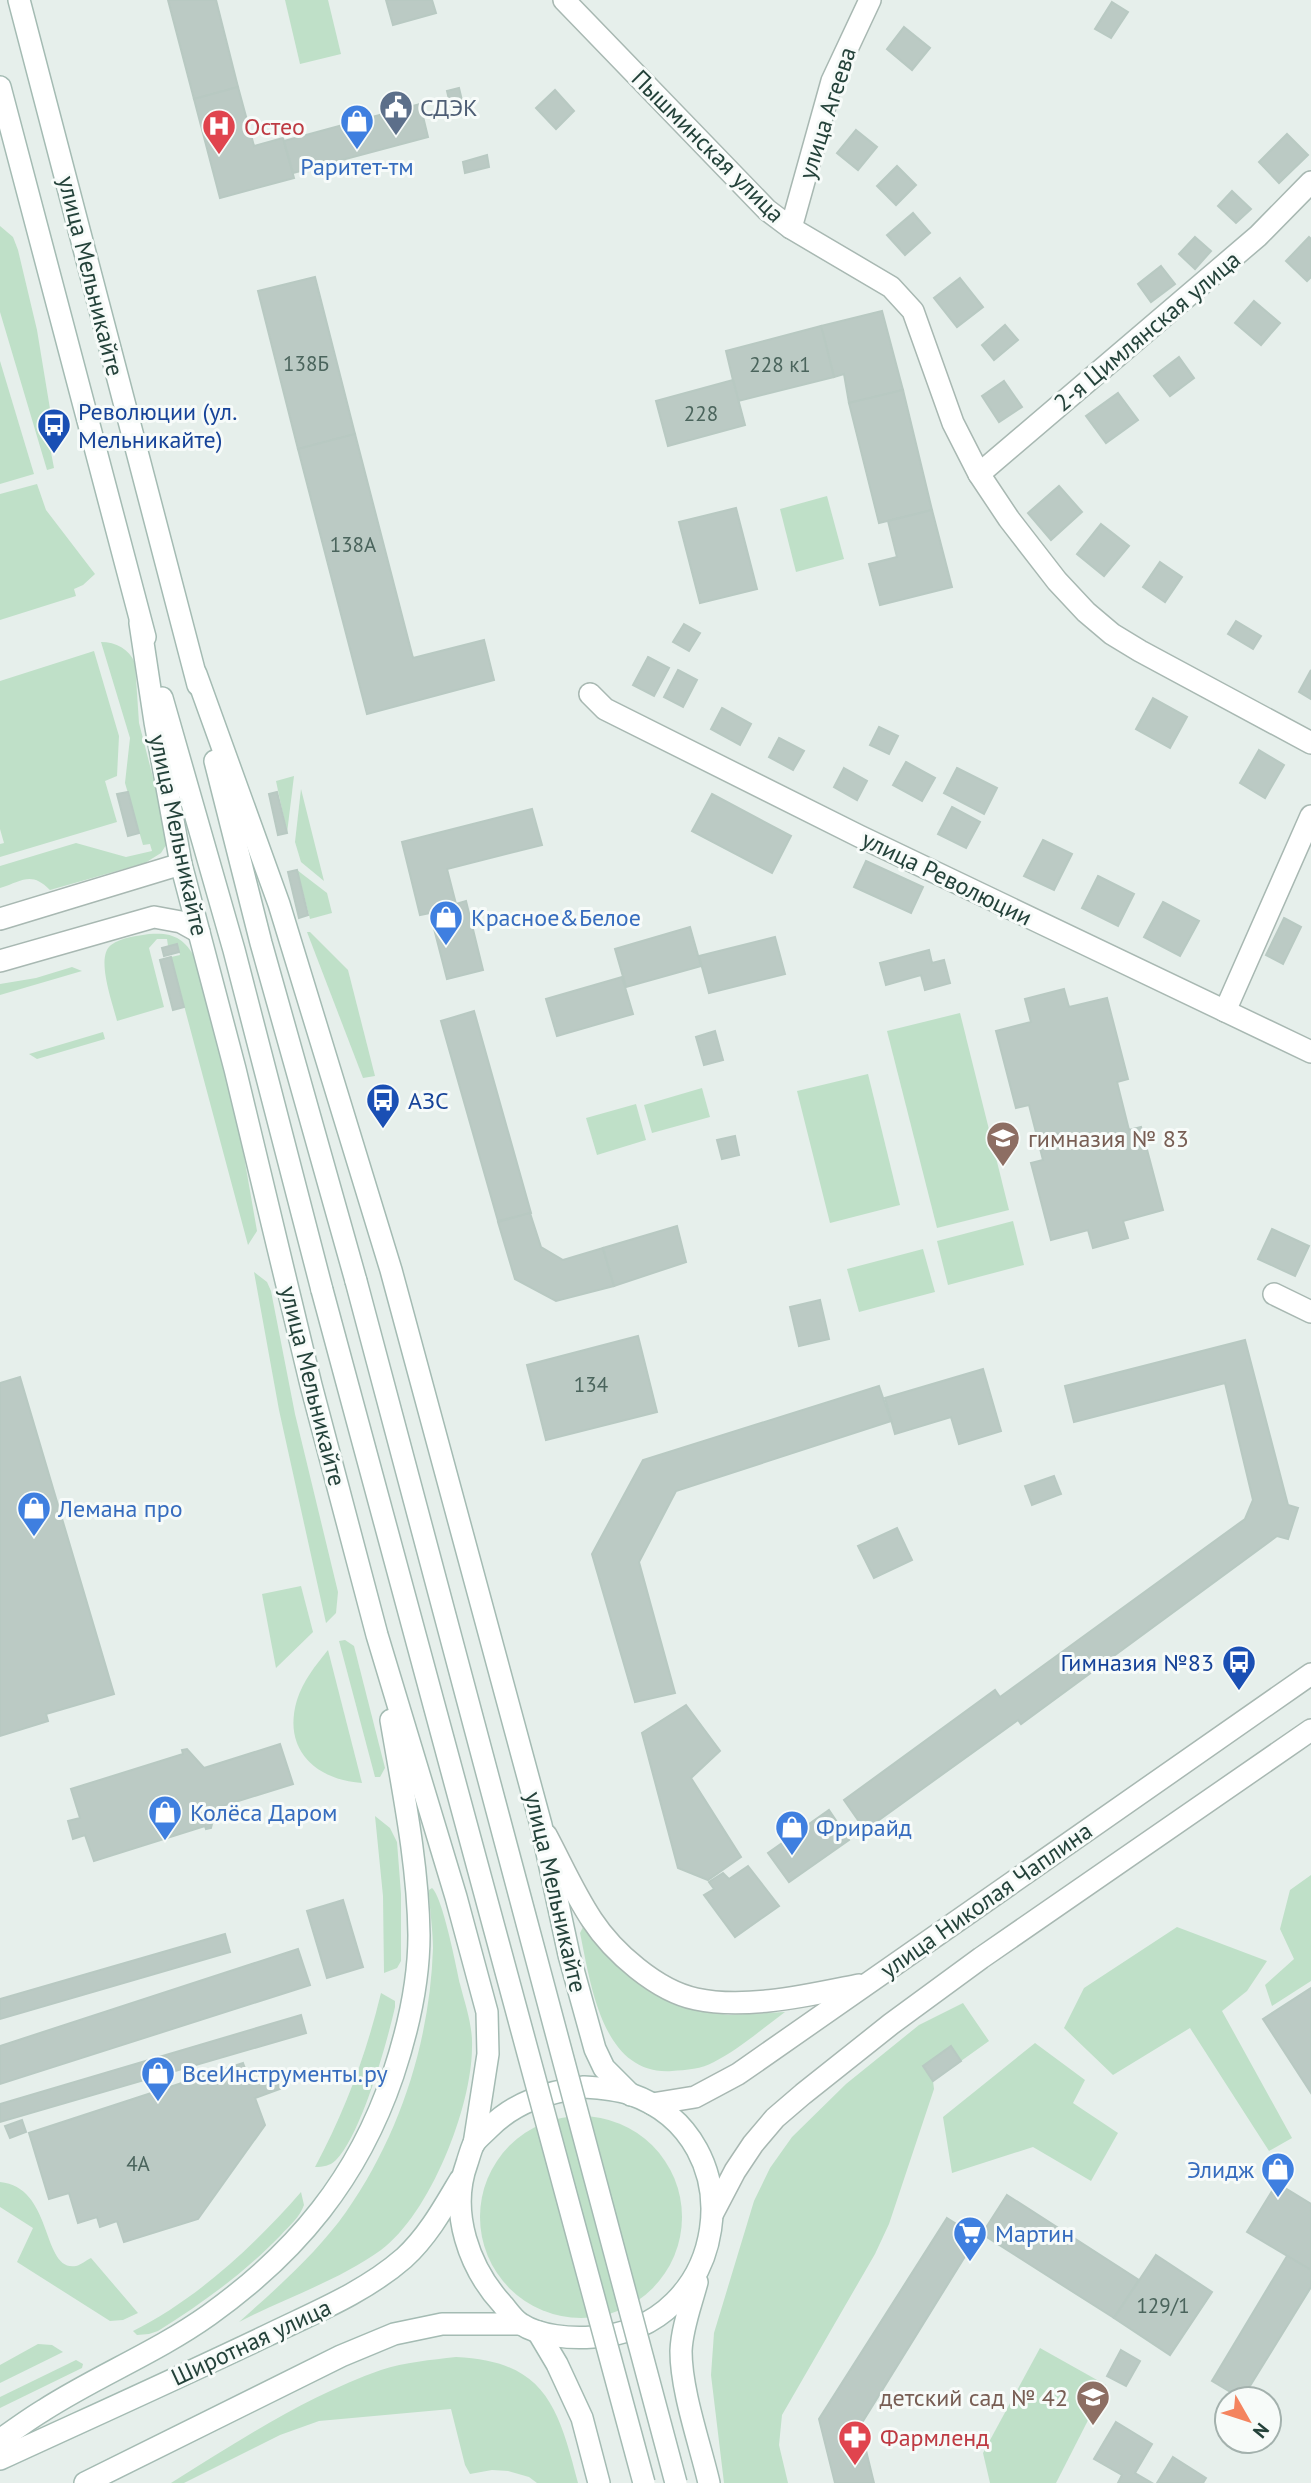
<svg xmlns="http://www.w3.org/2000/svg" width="1311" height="2483" font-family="'PT Sans',sans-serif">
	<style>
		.green { fill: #bfe0c8 }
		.building { fill: #bbcac4; stroke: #b8c9c2; stroke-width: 2 }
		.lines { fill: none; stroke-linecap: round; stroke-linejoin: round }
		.minor-casing { stroke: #a8b8b2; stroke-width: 24 }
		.tertiary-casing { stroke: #a8b8b2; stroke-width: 24 }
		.secondary-casing { stroke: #a4bbb3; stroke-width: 24 }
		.minor { stroke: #fff; stroke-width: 21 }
		.tertiary { stroke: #fff; stroke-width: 21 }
		.secondary { stroke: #fff; stroke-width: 21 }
		.secondary-bridge-casing { stroke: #a4bbb3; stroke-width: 24; stroke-linecap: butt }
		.secondary-bridge { stroke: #fff; stroke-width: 21 }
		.labels { text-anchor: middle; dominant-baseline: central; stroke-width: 6; stroke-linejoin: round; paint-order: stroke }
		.number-label { font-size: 21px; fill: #4a645c }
		.service-label { font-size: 24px; fill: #4e5e75; stroke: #f7fbf9; text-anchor: start }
		.street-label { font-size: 24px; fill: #24423a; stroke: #f7fbf9 }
		.health-label { font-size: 24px; fill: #be3a42; stroke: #f7fbf9; text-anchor: start }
		.shop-label { font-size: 24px; fill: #366cbe; stroke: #f7fbf9; text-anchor: start }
		.transit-label { font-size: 24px; fill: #164399; stroke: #f7fbf9; text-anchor: start }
		.education-label { font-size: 24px; fill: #785e54; stroke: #f7fbf9; text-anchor: start }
	</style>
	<rect width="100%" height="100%" fill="#e6efeb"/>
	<g class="green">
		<polygon points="285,0 328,0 341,54 300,64"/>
		<polygon points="0,226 13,237 18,250 37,330 52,421 50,447 54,468 47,470 0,312"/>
		<polygon points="0,361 34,474 0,484"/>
		<polygon points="37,484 46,510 95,574 83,585 74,589 76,596 0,620 0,494"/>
		<polygon points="827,496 844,559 796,572 780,509"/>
		<path d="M101,642C116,642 129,649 135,663L139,723L168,836L166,845L161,853L145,863L50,890C31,871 23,881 0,888V866L76,843L126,857L152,851L150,844L143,845L125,783L130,738Z"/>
		<polygon points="94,651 119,736 117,776 105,781 117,822 0,857 0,844 4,843 0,829 0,681"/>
		<polygon points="294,776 287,833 276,781"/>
		<polygon points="301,789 324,881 301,862 295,842"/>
		<polygon points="297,870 327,893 332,913 310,919"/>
		<polygon points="307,932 310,932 348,970 375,1076 363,1078"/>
		<path d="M149,934C173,932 184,938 196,959L238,1122L257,1231L248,1245L171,957L180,955L177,944L168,946L167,939H157L149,948L164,1007L117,1021C113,1004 95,957 111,945C122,937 137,936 149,934Z"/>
		<polygon points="72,967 82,971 0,995 0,984 36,978"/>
		<polygon points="960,1013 1009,1210 937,1228 887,1031"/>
		<polygon points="103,1032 105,1039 37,1059 29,1054"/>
		<polygon points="868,1074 900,1205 830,1223 797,1091"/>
		<polygon points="702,1088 710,1117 652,1133 644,1105"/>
		<polygon points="636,1104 646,1140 597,1155 586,1118"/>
		<polygon points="1013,1221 1024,1265 948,1285 937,1241"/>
		<polygon points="923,1249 935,1292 859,1312 847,1269"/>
		<polygon points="254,1272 267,1282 271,1291 295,1414 338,1592 336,1613 326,1623 279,1410"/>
		<polygon points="301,1586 313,1632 276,1668 262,1594"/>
		<polygon points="345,1640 354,1646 385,1768 380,1777 375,1777 339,1641"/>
		<path d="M328,1650L362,1783C316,1780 282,1750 297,1700C303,1681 315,1666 328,1650Z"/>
		<polygon points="375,1816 390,1828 397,1842 401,1894 401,1961 397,1968 384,1973 383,1896"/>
		<polygon points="1311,1875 1311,1981 1272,2006 1265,1985 1294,1959 1280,1929 1290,1890"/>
		<path d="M432,1888C443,1898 456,1966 460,1984C465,2004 473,2026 472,2047C472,2107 430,2214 381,2250C338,2281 285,2298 239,2322C276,2289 317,2253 346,2212C400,2135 430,2041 433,1948C433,1931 430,1912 429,1895V1890Z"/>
		<path d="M583,1927L694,2009L728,2015L785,2012C762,2029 739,2049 714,2062C702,2069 686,2070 672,2071C602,2076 591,1984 580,1933Z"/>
		<polygon points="1177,1927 1267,1961 1247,1991 1222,2011 1292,2138 1269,2151 1190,2028 1113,2075 1064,2028 1084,1988"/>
		<path d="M381,1993L395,2001V2007C387,2043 361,2135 336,2160C330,2166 323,2167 315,2167C345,2111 366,2055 381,1993Z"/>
		<polygon points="963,2003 989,2041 961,2061 951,2046 923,2066 933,2081 934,2089 889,2224 875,2254 782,2415 779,2445 788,2483 724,2483 711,2375 714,2333 754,2201 770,2168 792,2137 846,2084 919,2025"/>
		<polygon points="1035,2043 1085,2080 1073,2103 1118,2133 1091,2181 1033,2147 952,2173 943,2117"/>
		<circle cx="581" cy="2217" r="101"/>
		<path d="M0,2182C54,2187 41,2272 76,2266C81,2265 86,2260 91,2258L138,2313L123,2320L110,2321L17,2262L33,2228L0,2207Z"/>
		<path d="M301,2192L304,2205C300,2217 289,2226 281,2235C243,2274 204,2302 158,2331L149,2334L137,2335L133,2331C197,2299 254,2246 301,2192Z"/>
		<polygon points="38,2344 52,2345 63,2352 0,2383 0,2365"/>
		<polygon points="1040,2348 1106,2385 1056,2483 990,2483 983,2453"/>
		<path d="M456,2357C545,2361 558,2406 578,2483H537L529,2477L508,2471L492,2470L470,2474L465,2465L451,2409L319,2421L280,2435L184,2483H171C238,2441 307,2396 381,2370C405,2362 431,2360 456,2357Z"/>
		<polygon points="76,2360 83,2364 82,2368 0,2408 0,2397"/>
	</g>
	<g class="building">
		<polygon points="168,0 216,0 238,87 194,99"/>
		<polygon points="386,0 432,0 436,13 393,25"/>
		<polygon points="1112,2 1128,12 1111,38 1095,29"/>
		<polygon points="904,27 930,48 912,70 887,49"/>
		<polygon points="238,87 254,146 283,138 294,178 220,198 194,99"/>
		<polygon points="459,88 465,113 453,116 447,91"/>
		<polygon points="555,90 574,111 556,129 536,108"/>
		<polygon points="420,104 428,137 293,173 284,141"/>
		<polygon points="856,130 877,147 858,170 837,153"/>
		<polygon points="1287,134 1308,155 1279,183 1259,162"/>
		<polygon points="487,155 489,167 465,173 463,162"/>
		<polygon points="897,166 916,185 896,205 877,186"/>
		<polygon points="1232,191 1251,209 1236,223 1218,206"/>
		<polygon points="913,213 930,233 905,255 887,235"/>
		<polygon points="1195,237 1211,251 1195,269 1179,254"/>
		<polygon points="1309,237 1311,239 1311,277 1307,281 1286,261"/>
		<polygon points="1161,266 1175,284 1151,302 1138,284"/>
		<polygon points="315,277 355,434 298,449 258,291"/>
		<polygon points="960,278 983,307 957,327 934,298"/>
		<polygon points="1254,301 1280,323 1261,345 1235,323"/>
		<polygon points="882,311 903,390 849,403 844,374 834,377 821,326"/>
		<polygon points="1005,325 1018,340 994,360 982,345"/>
		<polygon points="821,326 834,377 738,401 726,351"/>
		<polygon points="1179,357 1194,378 1170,396 1154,376"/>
		<polygon points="733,380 745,425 668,446 656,401"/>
		<polygon points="1004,381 1022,407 999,422 982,396"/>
		<polygon points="903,390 932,510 879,523 849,403"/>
		<polygon points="1118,393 1138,420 1106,443 1086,416"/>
		<polygon points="355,434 413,658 484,640 494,680 367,714 298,449"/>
		<polygon points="1059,486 1082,512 1051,540 1028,513"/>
		<polygon points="736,508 757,589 700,603 679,522"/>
		<polygon points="932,510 952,587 880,605 869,564 897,557 888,521"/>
		<polygon points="1101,524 1129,546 1104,576 1077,554"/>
		<polygon points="1160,562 1182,577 1165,602 1143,587"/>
		<polygon points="1236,621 1261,636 1253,649 1228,634"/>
		<polygon points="684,624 700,633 689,651 673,642"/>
		<polygon points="648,657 669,668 654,696 633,685"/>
		<polygon points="678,670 697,680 683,707 664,697"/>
		<polygon points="1311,670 1311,699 1299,692"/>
		<polygon points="1153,698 1187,717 1170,748 1136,729"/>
		<polygon points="722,708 751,724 740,745 711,729"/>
		<polygon points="879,727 898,736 889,754 870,745"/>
		<polygon points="779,738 804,751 793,770 769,757"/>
		<polygon points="1259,750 1284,765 1265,798 1240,783"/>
		<polygon points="906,762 935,778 922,801 893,785"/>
		<polygon points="844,768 867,781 857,800 834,787"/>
		<polygon points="957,768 997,788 984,814 944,793"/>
		<polygon points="128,792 139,833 128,836 117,794"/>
		<polygon points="277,792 287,833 278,835 269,794"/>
		<polygon points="712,794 791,836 772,873 692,831"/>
		<polygon points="952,807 980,822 966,848 938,834"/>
		<polygon points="532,809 542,845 447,869 456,904 466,901 483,970 447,979 430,913 420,915 402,842"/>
		<polygon points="1043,840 1072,854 1054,890 1024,876"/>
		<polygon points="866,861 923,887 911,913 854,887"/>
		<polygon points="297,870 308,915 299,918 288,872"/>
		<polygon points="1098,876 1134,894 1118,926 1082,908"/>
		<polygon points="1163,902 1199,921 1180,956 1144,937"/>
		<polygon points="1284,918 1301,927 1283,964 1266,955"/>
		<polygon points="690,927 701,966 626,987 615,949"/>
		<polygon points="775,937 785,974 709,993 699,956"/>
		<polygon points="177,944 179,952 164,956 162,948"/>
		<polygon points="929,950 932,963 944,960 950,983 925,990 921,975 886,985 880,963"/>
		<polygon points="171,957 184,1007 173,1010 160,960"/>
		<polygon points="622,977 633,1014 557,1036 546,999"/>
		<polygon points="1064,989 1069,1007 1107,998 1128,1079 1117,1082 1129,1130 1141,1127 1163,1210 1123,1221 1128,1238 1093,1248 1088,1230 1051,1240 1031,1163 1043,1160 1029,1105 1016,1108 996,1031 1031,1022 1025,999"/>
		<polygon points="474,1011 531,1213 498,1221 441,1021"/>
		<polygon points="715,1031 723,1060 704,1065 696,1037"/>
		<polygon points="735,1136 739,1155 722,1159 717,1140"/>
		<polygon points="530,1213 541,1247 563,1260 603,1248 614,1286 556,1301 515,1279 498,1222"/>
		<polygon points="677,1226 686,1262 614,1286 603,1248"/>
		<polygon points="1272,1229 1309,1246 1295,1276 1258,1259"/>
		<polygon points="820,1300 829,1339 799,1346 790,1307"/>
		<polygon points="638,1336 657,1412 546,1440 527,1365"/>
		<polygon points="1245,1340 1288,1505 1298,1508 1288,1539 1277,1536 1021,1724 1018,1720 865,1830 844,1800 995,1690 1000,1697 1245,1519 1253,1500 1225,1383 1074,1422 1065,1386"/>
		<polygon points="983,1369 1001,1431 959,1444 951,1417 895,1434 885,1398"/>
		<polygon points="20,1377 114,1694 46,1714 48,1721 0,1736 0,1383"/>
		<polygon points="879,1386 891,1421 676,1491 639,1562 675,1693 635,1702 592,1554 643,1460"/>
		<polygon points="1054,1476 1061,1494 1032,1505 1025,1486"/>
		<polygon points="897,1528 912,1560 874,1578 858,1546"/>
		<polygon points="686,1705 720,1751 691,1778 741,1857 708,1880 678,1868 642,1733"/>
		<polygon points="280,1744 293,1784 216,1808 211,1828 206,1829 205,1826 94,1861 85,1835 73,1839 68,1821 80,1818 71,1789 183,1754 182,1750 187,1749 204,1768"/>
		<polygon points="829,1810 849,1840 789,1882 768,1853"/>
		<polygon points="748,1866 779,1906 735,1937 704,1895 714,1889 709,1882 723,1873 729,1879"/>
		<polygon points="343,1900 363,1967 327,1978 307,1911"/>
		<polygon points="225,1934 230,1952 0,2019 0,1999"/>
		<polygon points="298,1949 310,1985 0,2084 0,2046"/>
		<polygon points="1311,1988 1311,2093 1263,2019"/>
		<polygon points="301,2015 306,2033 0,2122 0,2104"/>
		<polygon points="951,2046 961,2061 933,2081 923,2066"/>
		<polygon points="243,2063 250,2081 273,2072 280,2089 255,2098 265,2125 198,2219 124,2242 117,2221 100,2227 97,2217 78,2223 69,2193 49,2199 29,2133"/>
		<polygon points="22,2120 26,2132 10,2138 5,2126"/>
		<polygon points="1277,2183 1311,2204 1311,2270 1247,2232"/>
		<polygon points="1007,2195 1139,2280 1114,2318 982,2234"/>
		<polygon points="947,2218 977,2237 860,2426 874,2483 835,2483 819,2419"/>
		<polygon points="1156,2255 1212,2292 1170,2355 1114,2318"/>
		<polygon points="1287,2256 1311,2270 1311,2287 1242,2399 1212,2381"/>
		<polygon points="1121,2350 1140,2361 1126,2386 1107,2376"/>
		<polygon points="1116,2422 1152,2444 1135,2473 1152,2483 1118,2483 1122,2475 1094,2459"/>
		<polygon points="1173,2457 1206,2478 1203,2483 1157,2483"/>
	</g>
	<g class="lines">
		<g class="minor-casing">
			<g id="minor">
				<polyline points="564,0 767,210 791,228 891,287 913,311 953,423 979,474 1009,519 1057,581 1086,612 1112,634 1140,651 1311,743"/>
				<polyline points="791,228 832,81 870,0"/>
				<polyline points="979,474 1258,236 1311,182"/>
				<polyline points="590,694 605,709 859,836 1311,1052"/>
				<polyline points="1225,1011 1311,816"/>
				<polyline points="1274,1294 1311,1312"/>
			</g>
		</g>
		<g class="tertiary-casing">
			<g id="tertiary">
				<polyline points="0,919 181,864"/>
				<polyline points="0,961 154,917 181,922 199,932"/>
				<path d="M546,1835C561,1863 574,1893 592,1920C613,1952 657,1991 696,1999C746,2010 809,1995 859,1985"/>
				<polyline points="652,2104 695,2097 738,2074 1311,1674"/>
				<polyline points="713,2213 735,2171 753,2144 775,2118 803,2094 891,2024 981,1958 1311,1730"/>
			</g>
		</g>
		<g class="secondary-casing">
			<g id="secondary">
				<polyline points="19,0 198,685"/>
				<polyline points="0,87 145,637"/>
				<polyline points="140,623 155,722 181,864 235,1069 311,1385 377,1635 456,1897 487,2012 488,2054 474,2144"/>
				<polyline points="196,674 279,904 391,1270 541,1825 569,1955 595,2049 604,2068 631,2095"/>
				<polyline points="162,698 234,950 322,1290"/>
				<polyline points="215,761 261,943 356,1281"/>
				<path d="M584,2087C600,2088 615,2089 630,2094C757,2138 730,2330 593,2337C571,2339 539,2336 521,2324C514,2320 508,2311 503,2305C469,2268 449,2212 467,2163C469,2157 471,2149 474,2143C478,2138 484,2133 489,2128C515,2102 547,2092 584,2087Z"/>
				<path d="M697,2282C691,2305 682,2327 681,2351C681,2391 700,2444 709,2483"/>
				<polyline points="538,2332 557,2364 582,2418 599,2483"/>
				<path d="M0,2440C14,2430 29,2419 44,2410C97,2376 157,2352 209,2315C297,2252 358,2178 393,2075C408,2030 419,1983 419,1935C418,1863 403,1791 391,1720"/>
				<path d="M0,2459C89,2418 178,2378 266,2336C313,2313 364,2293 404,2258C428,2236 444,2207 460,2180"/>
				<polyline points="85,2483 341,2356 394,2334 442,2324 519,2324"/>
			</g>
		</g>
		<use href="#minor" class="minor"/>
		<use href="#tertiary" class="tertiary"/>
		<use href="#secondary" class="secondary"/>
		<g class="secondary-bridge-casing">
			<g id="secondary-bridge">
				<polyline points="356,1281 676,2483"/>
				<polyline points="322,1290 644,2483"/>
			</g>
		</g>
		<use href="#secondary-bridge" class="secondary-bridge"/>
	</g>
	<defs>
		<g id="civic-pin" transform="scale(1.75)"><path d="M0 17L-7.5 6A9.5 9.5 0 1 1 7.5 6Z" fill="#5c6f8a" stroke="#f7fbf9"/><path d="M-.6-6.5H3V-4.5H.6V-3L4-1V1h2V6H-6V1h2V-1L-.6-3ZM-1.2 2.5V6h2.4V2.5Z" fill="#fff"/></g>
		<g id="shop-pin" transform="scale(1.75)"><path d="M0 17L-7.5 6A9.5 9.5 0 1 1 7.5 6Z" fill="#3f7fe0" stroke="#f7fbf9"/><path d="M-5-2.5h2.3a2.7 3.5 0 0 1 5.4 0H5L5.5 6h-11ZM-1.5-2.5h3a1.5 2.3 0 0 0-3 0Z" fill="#fff"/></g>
		<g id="hospital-pin" transform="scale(1.75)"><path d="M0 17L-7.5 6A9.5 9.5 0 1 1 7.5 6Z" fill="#e0444e" stroke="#f7fbf9"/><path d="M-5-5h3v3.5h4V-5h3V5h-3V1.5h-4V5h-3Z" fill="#fff"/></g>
		<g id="bus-pin" transform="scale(1.75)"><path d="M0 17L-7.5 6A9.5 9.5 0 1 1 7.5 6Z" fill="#1a4fb4" stroke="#f7fbf9"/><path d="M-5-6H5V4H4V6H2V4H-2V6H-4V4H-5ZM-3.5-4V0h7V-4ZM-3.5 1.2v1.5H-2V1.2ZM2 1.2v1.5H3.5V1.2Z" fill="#fff"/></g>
		<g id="school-pin" transform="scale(1.75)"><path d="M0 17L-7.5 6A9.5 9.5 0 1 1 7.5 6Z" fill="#8d6e63" stroke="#f7fbf9"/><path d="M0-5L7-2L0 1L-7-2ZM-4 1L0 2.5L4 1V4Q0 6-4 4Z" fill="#fff"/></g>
		<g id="supermarket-pin" transform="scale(1.75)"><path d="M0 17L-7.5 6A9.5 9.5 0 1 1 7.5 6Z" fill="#3f7fe0" stroke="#f7fbf9"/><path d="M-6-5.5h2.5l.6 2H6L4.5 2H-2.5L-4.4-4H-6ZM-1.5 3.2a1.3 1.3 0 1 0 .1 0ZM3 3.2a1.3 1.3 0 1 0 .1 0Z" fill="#fff"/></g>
		<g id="pharmacy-pin" transform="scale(1.75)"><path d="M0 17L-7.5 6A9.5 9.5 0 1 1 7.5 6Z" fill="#e0444e" stroke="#f7fbf9"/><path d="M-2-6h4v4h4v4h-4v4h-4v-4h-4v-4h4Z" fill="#fff"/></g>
	</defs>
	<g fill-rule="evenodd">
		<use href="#civic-pin" x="396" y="107"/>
		<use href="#shop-pin" x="357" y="121"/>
		<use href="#hospital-pin" x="219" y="126"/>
		<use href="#bus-pin" x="54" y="425"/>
		<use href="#shop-pin" x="446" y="917"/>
		<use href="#bus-pin" x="383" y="1100"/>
		<use href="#school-pin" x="1003" y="1138"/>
		<use href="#shop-pin" x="34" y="1508"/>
		<use href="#bus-pin" x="1239" y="1662"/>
		<use href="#shop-pin" x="165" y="1812"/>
		<use href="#shop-pin" x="792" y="1827"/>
		<use href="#shop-pin" x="158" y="2073"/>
		<use href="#shop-pin" x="1278" y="2169"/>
		<use href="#supermarket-pin" x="970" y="2233"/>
		<use href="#school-pin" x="1093" y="2397"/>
		<use href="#pharmacy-pin" x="855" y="2437"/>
	</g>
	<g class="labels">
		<g class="number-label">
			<text x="306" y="363">138Б</text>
			<text x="780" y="364">228 к1</text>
			<text x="701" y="413">228</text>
			<text x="353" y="544">138А</text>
			<text x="591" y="1384">134</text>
			<text x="138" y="2163">4А</text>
			<text x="1163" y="2305">129/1</text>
		</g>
		<g class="service-label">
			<text x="420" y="107">СДЭК</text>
		</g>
		<g class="street-label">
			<text transform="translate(827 113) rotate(-72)">улица Агеева</text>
			<text transform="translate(708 146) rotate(45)">Пышминская улица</text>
			<text transform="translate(91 276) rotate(76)">улица Мельникайте</text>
			<text transform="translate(1147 331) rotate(-40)">2-я Цимлянская улица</text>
			<text transform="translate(179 835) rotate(78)">улица Мельникайте</text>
			<text transform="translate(947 878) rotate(26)">улица Революции</text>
			<text transform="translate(313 1386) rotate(76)">улица Мельникайте</text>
			<text transform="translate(556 1892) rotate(77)">улица Мельникайте</text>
			<text transform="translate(986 1900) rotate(-35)">улица Николая Чаплина</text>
			<text transform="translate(251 2342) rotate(-25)">Широтная улица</text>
		</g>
		<g class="health-label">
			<text x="244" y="126">Остео</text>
			<text x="880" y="2437">Фармленд</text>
		</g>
		<g class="shop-label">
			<text x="357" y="166" text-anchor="middle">Раритет-тм</text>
			<text x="471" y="917">Красное&amp;Белое</text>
			<text x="58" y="1508">Лемана про</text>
			<text x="190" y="1812">Колёса Даром</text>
			<text x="816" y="1827">Фрирайд</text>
			<text x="182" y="2073">ВсеИнструменты.ру</text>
			<text x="1254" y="2169" text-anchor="end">Элидж</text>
			<text x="995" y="2233">Мартин</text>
		</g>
		<g class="transit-label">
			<text x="78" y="411">Революции (ул.<tspan x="78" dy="28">Мельникайте)</tspan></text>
			<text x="408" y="1100">АЗС</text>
			<text x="1214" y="1662" text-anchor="end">Гимназия №83</text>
		</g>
		<g class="education-label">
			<text x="1028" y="1138">гимназия № 83</text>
			<text x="1068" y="2397" text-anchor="end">детский сад № 42</text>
		</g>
	</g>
	<g transform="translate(1248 2420) rotate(129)"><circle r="33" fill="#f7fbf9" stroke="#a3b1ad" stroke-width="2"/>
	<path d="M0-5L12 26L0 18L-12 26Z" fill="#f4845f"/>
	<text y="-10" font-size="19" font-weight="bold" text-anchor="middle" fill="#24423a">N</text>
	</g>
</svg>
